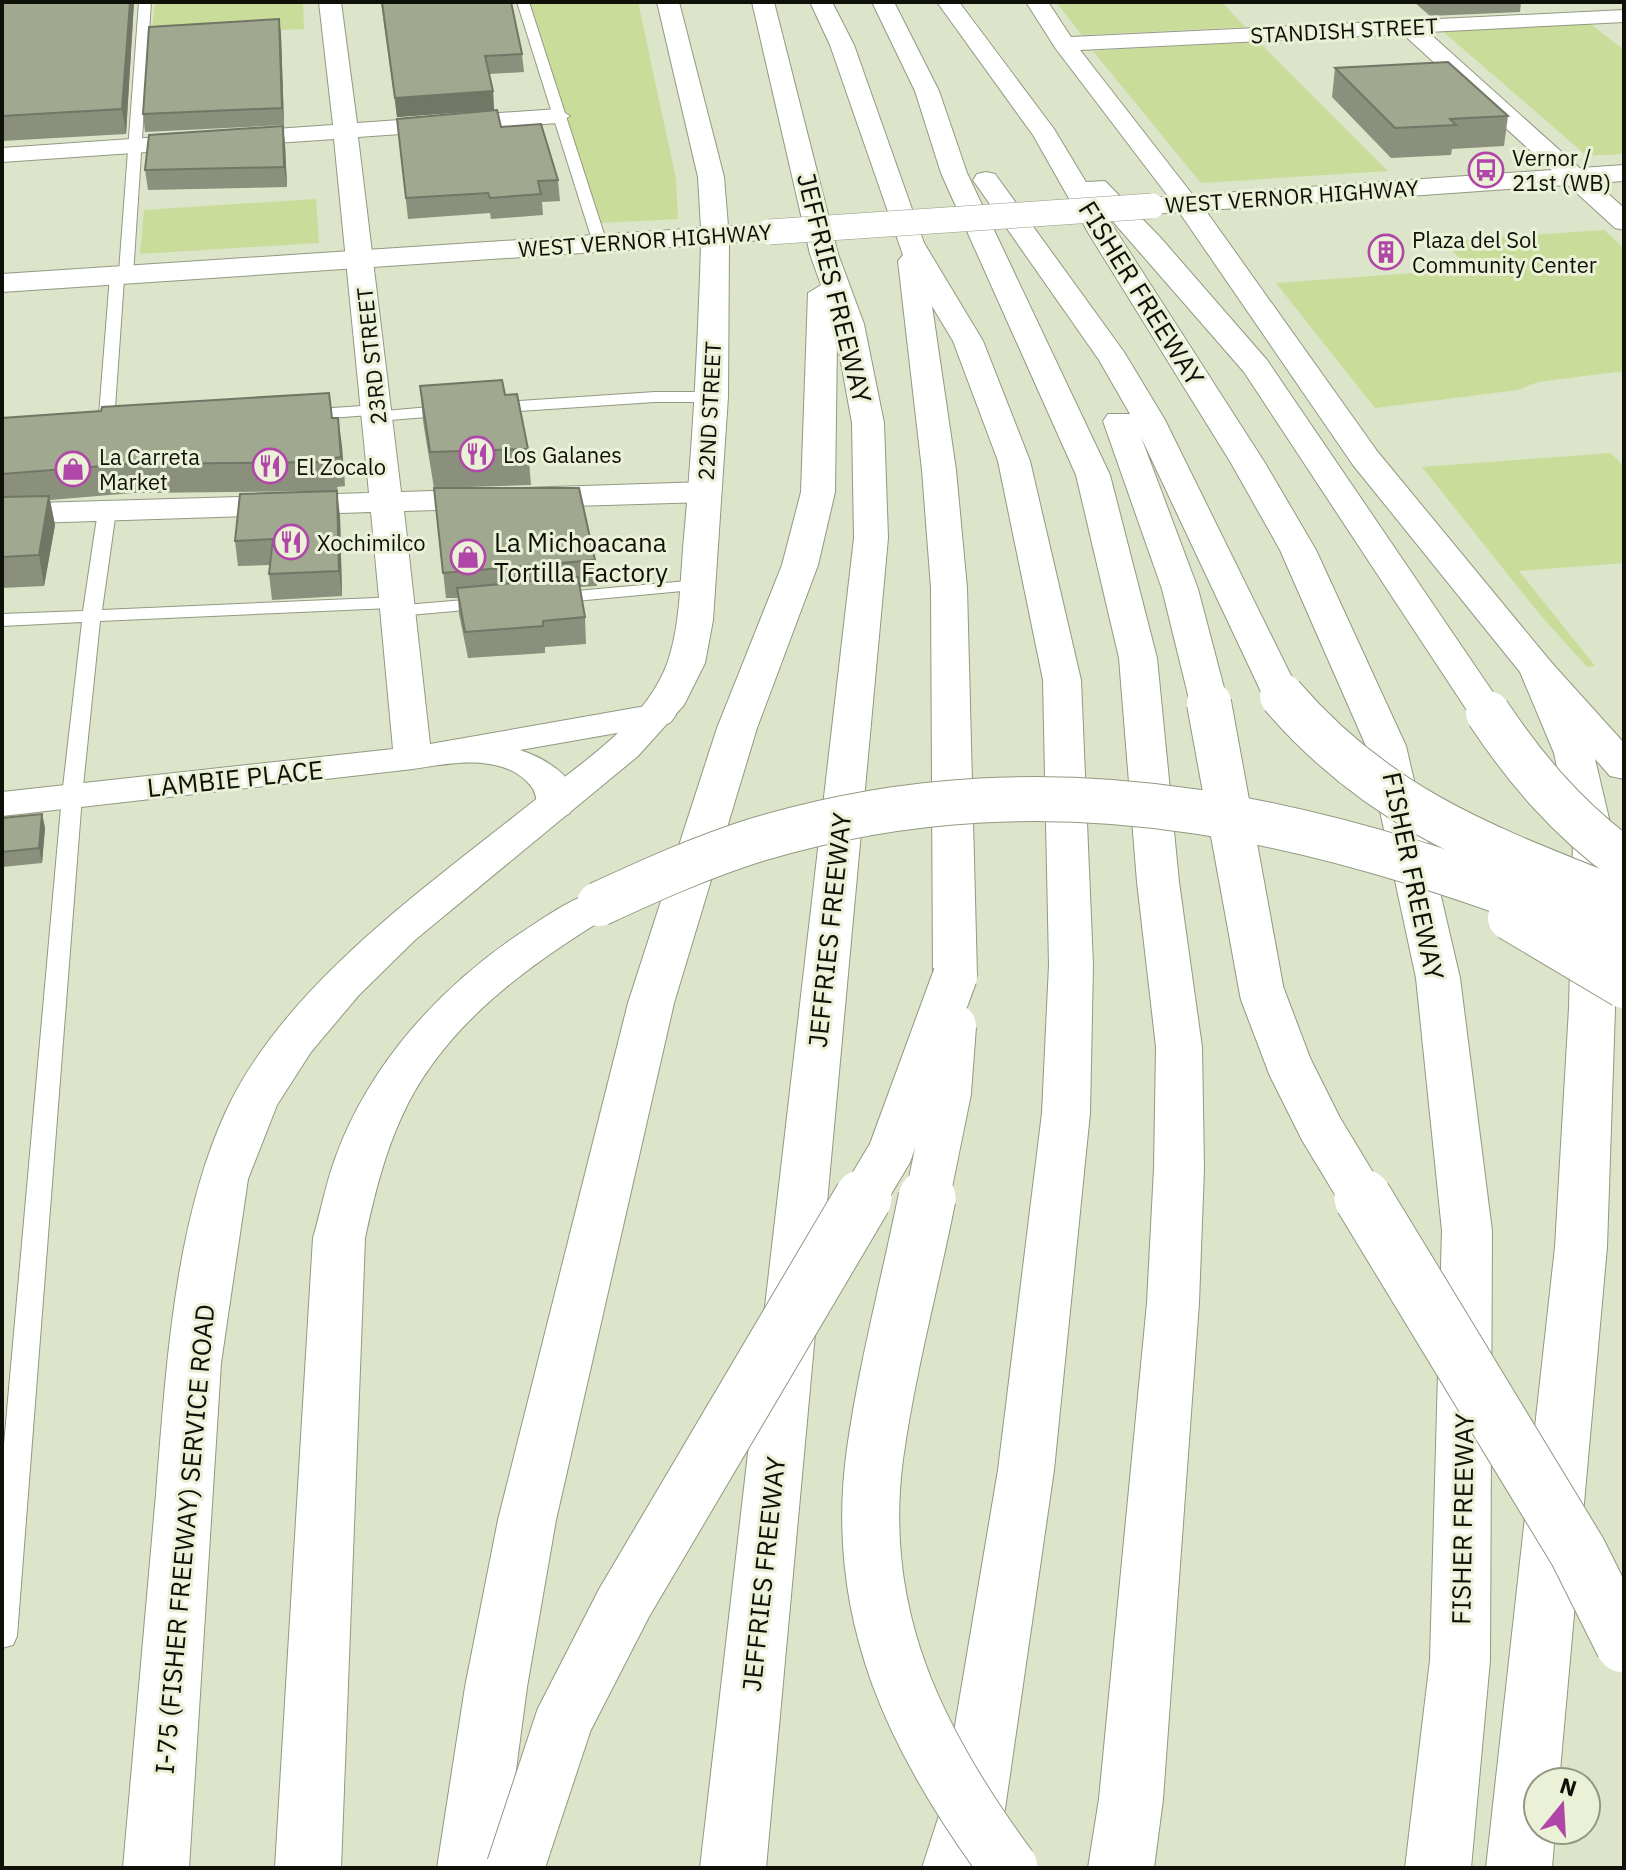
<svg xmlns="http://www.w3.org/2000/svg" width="1626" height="1870" font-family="'IBM Plex Sans',sans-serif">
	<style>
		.green { fill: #cadc99 }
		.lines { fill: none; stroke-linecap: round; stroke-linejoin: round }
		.lane-casing { stroke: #929980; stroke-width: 2 }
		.street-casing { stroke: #929980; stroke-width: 2 }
		.secondary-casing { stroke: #929980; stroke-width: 2 }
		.highway-casing { stroke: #929980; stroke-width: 2 }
		.lane { fill: #fff; fill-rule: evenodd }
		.street { fill: #fff; fill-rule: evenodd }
		.secondary { fill: #fff; fill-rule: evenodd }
		.highway { fill: #fff; fill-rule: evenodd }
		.secondary-bridge-casing { stroke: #929980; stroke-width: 26; stroke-linecap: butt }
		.highway-bridge-far1-casing { stroke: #929980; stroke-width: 46; stroke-linecap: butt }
		.highway-bridge-casing { stroke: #929980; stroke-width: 59; stroke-linecap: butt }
		.secondary-bridge { stroke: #fff; stroke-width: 25 }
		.highway-bridge-far1 { stroke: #fff; stroke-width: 44 }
		.highway-bridge { stroke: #fff; stroke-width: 57 }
		.wall { fill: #8a907c }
		.shaded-wall { fill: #717665 }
		.building { fill: #a1a890; stroke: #717665; stroke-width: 2 }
		.labels { text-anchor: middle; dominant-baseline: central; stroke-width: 6; stroke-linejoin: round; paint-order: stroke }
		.far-street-label { font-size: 22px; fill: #0f1108; stroke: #eaf1d7 }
		.far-poi-label { font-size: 22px; fill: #0f1108; stroke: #eaf1d7; text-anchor: start }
		.street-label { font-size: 26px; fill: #0f1108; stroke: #eaf1d7 }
		.poi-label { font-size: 26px; fill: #0f1108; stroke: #eaf1d7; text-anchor: start }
	</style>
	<rect width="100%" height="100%" fill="#dce4ca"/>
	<g class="green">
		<polygon points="155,2 303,2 304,29 151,36"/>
		<polygon points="530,2 638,2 676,179 678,219 599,223"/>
		<polygon points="1056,2 1222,2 1245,27 1082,35"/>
		<polygon points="1588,22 1624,50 1624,154 1587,156 1440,29"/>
		<polygon points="1259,42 1388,171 1201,183 1093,51"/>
		<polygon points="316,199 319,243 140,254 144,210"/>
		<polygon points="1604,230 1624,248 1624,371 1538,382 1518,390 1375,408 1276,283 1470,269 1443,241"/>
		<polygon points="1611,453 1624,467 1624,563 1519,571 1595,666 1587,667 1537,611 1422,467"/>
	</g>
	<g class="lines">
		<g class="lane-casing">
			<g id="lane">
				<polygon points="139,2 151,2 133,275 124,279 114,422 121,426 106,432 98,427 110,276 119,272"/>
				<polygon points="517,2 529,2 607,243 605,246 593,243"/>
				<polygon points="655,392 712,392 720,397 712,402 655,402 490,413 482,408 490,403"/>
				<polygon points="377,405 385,411 452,405 460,410 452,415 377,421 370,415 303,420 295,415 303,410"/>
				<polygon points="107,506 116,511 102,610 398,597 404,598 405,605 488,598 497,603 488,608 398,616 392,615 391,608 100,621 82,796 17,1636 13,1645 2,1648 2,1467 62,796 82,622 2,626 2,614 83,611 98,511"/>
				<polygon points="698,580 704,581 704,589 554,603 545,598 554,593"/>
			</g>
		</g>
		<g class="street-casing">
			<g id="street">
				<path d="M319,2H341L357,123L558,109L570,116L558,123L358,137L401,492L705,482L716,485L721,492L716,499L705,502L404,511L430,744L657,704L670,707L676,715L670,723L657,726L520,750C545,758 590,783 569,814L555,818L541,814C535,805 538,794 531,786C503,752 450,763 413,769L2,816V792L393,749L371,512L2,524V504L369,493L334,139L2,162V148L333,125Z"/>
				<polygon points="1026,2 1048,2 1071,37 1624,10 1624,22 1428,32 1624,208 1624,230 1615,228 1403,34 1080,50 1199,203 1186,211 1177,208 1056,49"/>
			</g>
		</g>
		<g class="secondary-casing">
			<g id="secondary">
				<path d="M657,2H679L724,177L728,226H779L783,232L779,238L729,243L728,397L713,620L705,663L684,705L638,756L415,940L359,995L311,1052L277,1105L248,1179L221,1363L189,1868H123C134,1743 145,1619 156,1494C166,1370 174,1222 227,1109C286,984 429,885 535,800C582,762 644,724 667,664C681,625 680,578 684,537C693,440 698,343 701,245L2,292V274L701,228L698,177Z"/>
				<polygon points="1624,165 1624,181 1152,214 1142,212 1138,206 1142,200 1152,198"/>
			</g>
		</g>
		<g class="highway-casing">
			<g id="highway">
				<polygon points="752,2 774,2 838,254 864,324 884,423 888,538 766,1868 700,1868 854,538 852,423 837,340 835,492 818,565 757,728 674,1003 556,1520 527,1687 503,1868 437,1868 465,1687 498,1520 628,1003 717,728 782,565 801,492 808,293 821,285 810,254"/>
				<polygon points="810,2 832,2 854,45 924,243 983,341 1030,461 1081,680 1093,965 1090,1113 1054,1470 1005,1809 988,1868 922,1868 941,1809 998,1470 1042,1113 1049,965 1043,680 998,461 953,341 932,306 956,470 967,588 977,976 971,986 955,989 939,986 933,976 931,588 922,470 898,261 903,255 830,45"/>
				<polygon points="872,2 894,2 939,91 967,173 1110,475 1157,658 1179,882 1202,1047 1204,1168 1199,1303 1163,1799 1154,1868 1088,1868 1099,1799 1147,1303 1154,1168 1156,1047 1137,882 1119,658 1076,475 941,173 915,91"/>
				<polygon points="937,2 959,2 1054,129 1086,182 1105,181 1160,237 1267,360 1507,713 1502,721 1488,725 1474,721 1244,372 1102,209 1265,463 1316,550 1406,746 1460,978 1492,1231 1490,1660 1471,1868 1405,1868 1430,1660 1442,1231 1416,978 1366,746 1280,550 1231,463 1089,234 1033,135"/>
				<polygon points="986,172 995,174 1124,352 1165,420 1301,696 1296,704 1282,708 1268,704 1263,696 1141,437 1198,589 1228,703 1223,711 1209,715 1195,711 1190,703 1162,589 1103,421 1108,414 1130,414 1099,360 973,180 977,174"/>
				<polygon points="1186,195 1196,197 1377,451 1551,662 1624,743 1624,779 1610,776 1595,759 1615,844 1615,1008 1607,1247 1559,1782 1538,1782 1538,1830 1555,1830 1552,1868 1486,1868 1555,1247 1569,1008 1573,844 1554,753 1520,672 1353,465 1173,203 1176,197"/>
				<path d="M599,891L614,895L621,904L614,913C531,963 443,1025 402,1116C384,1155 374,1196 365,1238L341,1868H275L313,1238C321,1211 326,1182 336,1156C370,1064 439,988 519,934C544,918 570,898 599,891Z"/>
			</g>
		</g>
		<use href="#lane" class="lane"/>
		<use href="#street" class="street"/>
		<use href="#secondary" class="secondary"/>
		<use href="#highway" class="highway"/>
		<g class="secondary-bridge-casing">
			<polyline id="secondary-bridge" points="769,232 1152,206"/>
		</g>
		<g class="highway-bridge-far1-casing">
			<g id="highway-bridge-far1">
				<path d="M1282,696C1380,810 1488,848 1624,902"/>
				<polyline points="1209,703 1262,993 1290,1067 1321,1129 1364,1200"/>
				<path d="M1488,713C1526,770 1568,819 1624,860"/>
				<path d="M599,904C651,880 702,857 756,840C1062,748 1338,824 1624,938"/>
				<polyline points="1510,918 1624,986"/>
				<polyline points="862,1200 890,1153 955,976"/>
				<polyline points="927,1200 949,1092 954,1026"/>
			</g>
		</g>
		<g class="highway-bridge-casing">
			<g id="highway-bridge">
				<path d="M927,1198C910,1283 887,1368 875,1454C853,1615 916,1742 1009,1868"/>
				<polyline points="1363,1198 1578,1552 1624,1644"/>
				<polyline points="515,1868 564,1720 624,1603 863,1198"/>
			</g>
		</g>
		<use href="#secondary-bridge" class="secondary-bridge"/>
		<use href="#highway-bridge-far1" class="highway-bridge-far1"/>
		<use href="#highway-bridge" class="highway-bridge"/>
	</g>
	<g class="wall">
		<polygon points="2,2 134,2 126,134 2,141"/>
		<polygon points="381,2 511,2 522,54 524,72 489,74 493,91 494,110 397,117"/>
		<polygon points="1414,2 1521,2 1520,12 1430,16"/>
		<polygon points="279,19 281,35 284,125 145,132 143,114"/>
		<polygon points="1335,68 1508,116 1504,146 1452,149 1451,155 1391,158 1332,97"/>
		<polygon points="397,119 501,127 558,180 560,201 542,202 543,215 491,219 490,213 408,219"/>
		<polygon points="283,126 285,145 287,187 148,190 145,170"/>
		<polygon points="420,386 505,395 528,449 531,485 434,488 423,421"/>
		<polygon points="2,418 338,418 345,486 337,487 338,491 133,493 50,500 55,525 44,586 2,588"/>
		<polygon points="434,488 595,560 597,586 580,587 585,617 586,644 545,647 545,653 468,658 459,614 458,598 446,598"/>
		<polygon points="340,516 342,596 272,600 269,574 270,565 238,566 235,541"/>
		<polygon points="42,814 45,828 42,863 2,867 2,818"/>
	</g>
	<g class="shaded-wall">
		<polygon points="130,2 134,2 126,134 122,109"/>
		<polygon points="279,19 281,35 284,125 282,108"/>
		<polygon points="493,91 494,110 397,117 395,98"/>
		<polygon points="283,126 285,145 287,187 284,167"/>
		<polygon points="338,418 342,446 345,486 341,457"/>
		<polygon points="337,491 340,516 342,596 339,571"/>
		<polygon points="49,496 55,525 44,586 39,555"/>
		<polygon points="42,814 45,828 42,863 39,848"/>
	</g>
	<g class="building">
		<polygon points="2,2 130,2 122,109 2,116"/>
		<polygon points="382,2 511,2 522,54 485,56 493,91 395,98"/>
		<polygon points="279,19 282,108 143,114 149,27"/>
		<polygon points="1448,62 1508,116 1450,119 1456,125 1395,128 1335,68"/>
		<polygon points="497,110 501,127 541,124 558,180 538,181 541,194 490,198 488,193 406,198 397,119"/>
		<polygon points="283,126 284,167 145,170 149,135"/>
		<polygon points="502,380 505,395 517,394 528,449 430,452 420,386"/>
		<polygon points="329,393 332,418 338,418 341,457 334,458 334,462 128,464 2,474 2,418 101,411 102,407"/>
		<polygon points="434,488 579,488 595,560 443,573"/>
		<polygon points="337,491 339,571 269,574 273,539 235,541 240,494"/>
		<polygon points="49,496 39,555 2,557 2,497"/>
		<polygon points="578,577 585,617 543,621 543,626 465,632 457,588"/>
		<polygon points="42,814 39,848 2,852 2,818"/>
	</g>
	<defs>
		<g id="bus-ring" transform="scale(1.8)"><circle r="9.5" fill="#eaf1d7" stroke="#b046a8" stroke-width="1.5"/><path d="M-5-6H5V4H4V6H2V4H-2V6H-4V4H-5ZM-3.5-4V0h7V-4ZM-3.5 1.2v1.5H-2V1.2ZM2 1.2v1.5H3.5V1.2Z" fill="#b046a8"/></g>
		<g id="building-ring" transform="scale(1.8)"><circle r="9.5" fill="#eaf1d7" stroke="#b046a8" stroke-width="1.5"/><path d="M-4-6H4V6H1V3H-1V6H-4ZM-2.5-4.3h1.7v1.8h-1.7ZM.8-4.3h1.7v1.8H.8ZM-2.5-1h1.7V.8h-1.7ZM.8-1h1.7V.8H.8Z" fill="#b046a8"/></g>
		<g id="restaurant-ring" transform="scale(1.8)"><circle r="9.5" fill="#eaf1d7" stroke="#b046a8" stroke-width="1.5"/><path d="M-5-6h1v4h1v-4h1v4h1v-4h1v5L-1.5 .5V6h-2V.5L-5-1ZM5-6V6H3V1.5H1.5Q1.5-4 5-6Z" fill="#b046a8"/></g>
		<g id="shop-ring" transform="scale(1.8)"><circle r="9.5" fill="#eaf1d7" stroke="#b046a8" stroke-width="1.5"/><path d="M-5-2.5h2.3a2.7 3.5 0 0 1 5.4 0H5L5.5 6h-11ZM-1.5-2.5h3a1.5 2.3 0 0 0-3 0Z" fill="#b046a8"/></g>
	</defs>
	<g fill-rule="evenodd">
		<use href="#bus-ring" x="1486" y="170"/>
		<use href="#building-ring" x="1386" y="252"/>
		<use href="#restaurant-ring" x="477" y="454"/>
		<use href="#restaurant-ring" x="270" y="466"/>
		<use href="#shop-ring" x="73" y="469"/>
		<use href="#restaurant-ring" x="291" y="542"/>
		<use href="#shop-ring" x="468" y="557"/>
	</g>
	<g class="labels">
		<g class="far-street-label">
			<text transform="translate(1344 30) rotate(-3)">STANDISH STREET</text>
			<text transform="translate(1292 196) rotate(-4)">WEST VERNOR HIGHWAY</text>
			<text transform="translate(645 240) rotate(-4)">WEST VERNOR HIGHWAY</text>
			<text transform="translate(371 356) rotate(-96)">23RD STREET</text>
			<text transform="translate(709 411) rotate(-87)">22ND STREET</text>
		</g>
		<g class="far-poi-label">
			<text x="1512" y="157">Vernor /<tspan x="1512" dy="25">21st (WB)</tspan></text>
			<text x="1412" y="239">Plaza del Sol<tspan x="1412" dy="25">Community Center</tspan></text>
			<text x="503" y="454">Los Galanes</text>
			<text x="99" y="456">La Carreta<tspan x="99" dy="25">Market</tspan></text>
			<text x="296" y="466">El Zocalo</text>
			<text x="317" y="542">Xochimilco</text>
		</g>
		<g class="street-label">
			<text transform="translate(835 288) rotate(76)">JEFFRIES FREEWAY</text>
			<text transform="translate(1142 293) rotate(58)">FISHER FREEWAY</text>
			<text transform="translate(235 778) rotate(-6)">LAMBIE PLACE</text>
			<text transform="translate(1414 876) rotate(78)">FISHER FREEWAY</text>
			<text transform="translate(829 930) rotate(-84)">JEFFRIES FREEWAY</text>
			<text transform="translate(1462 1519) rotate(-89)">FISHER FREEWAY</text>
			<text transform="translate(184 1539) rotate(-85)">I-75 (FISHER FREEWAY) SERVICE ROAD</text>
			<text transform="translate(763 1574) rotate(-84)">JEFFRIES FREEWAY</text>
		</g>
		<g class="poi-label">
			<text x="494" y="542">La Michoacana<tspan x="494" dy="30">Tortilla Factory</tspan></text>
		</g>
	</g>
	<rect width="1626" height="1870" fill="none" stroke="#0f1108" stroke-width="8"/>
	<g transform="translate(1562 1806) rotate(18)"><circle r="38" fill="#eaf1d7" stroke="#929784" stroke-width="2"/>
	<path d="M0-6L14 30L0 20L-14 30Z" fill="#b046a8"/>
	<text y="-12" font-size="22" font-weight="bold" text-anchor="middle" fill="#0f1108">N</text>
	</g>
</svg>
